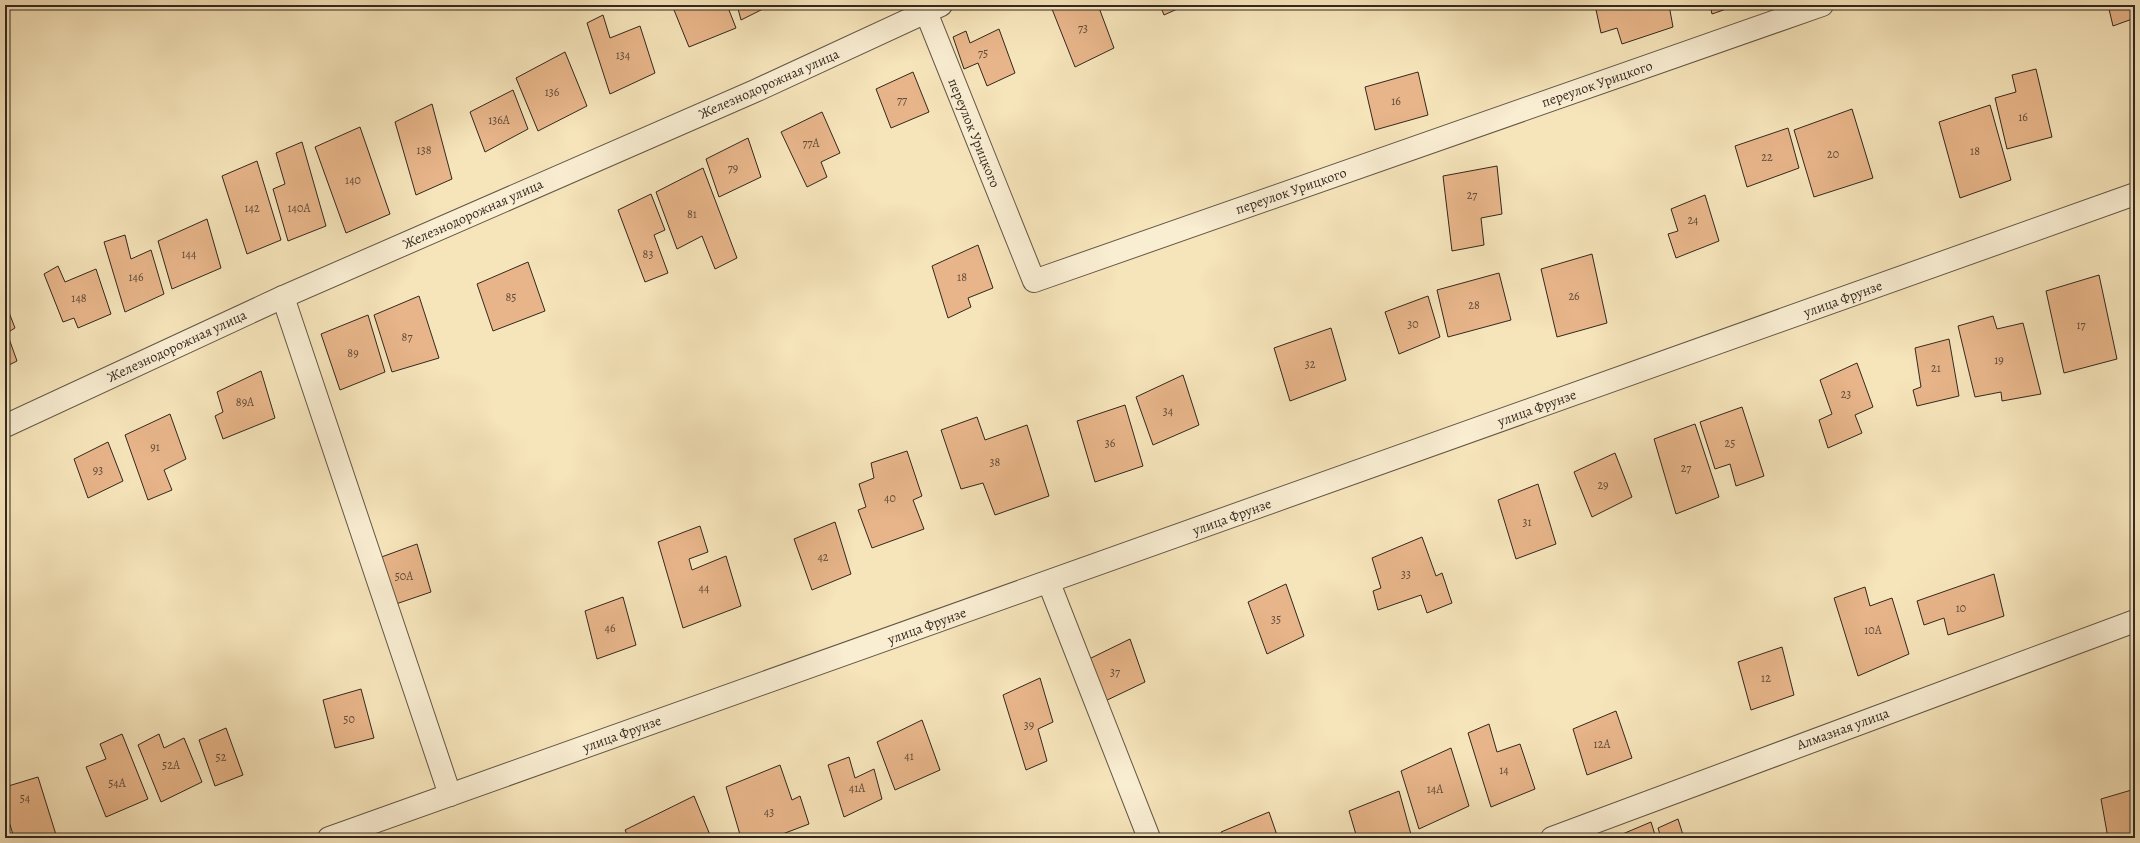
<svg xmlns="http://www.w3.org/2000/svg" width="2140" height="843" font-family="Alegreya,serif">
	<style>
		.building { fill: #e7b589; stroke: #332820 }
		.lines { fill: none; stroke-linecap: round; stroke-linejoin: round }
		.minor-casing { stroke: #645746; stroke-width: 24 }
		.minor { stroke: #f9edd2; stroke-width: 22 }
		.labels { text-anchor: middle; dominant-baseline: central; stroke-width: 3; stroke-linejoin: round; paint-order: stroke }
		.number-label { font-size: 12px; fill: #604b3a }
		.street-label { font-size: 14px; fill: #332820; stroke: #f9edd2 }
	</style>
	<rect width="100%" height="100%" fill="#f6e4ba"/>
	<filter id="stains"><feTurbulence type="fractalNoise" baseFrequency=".005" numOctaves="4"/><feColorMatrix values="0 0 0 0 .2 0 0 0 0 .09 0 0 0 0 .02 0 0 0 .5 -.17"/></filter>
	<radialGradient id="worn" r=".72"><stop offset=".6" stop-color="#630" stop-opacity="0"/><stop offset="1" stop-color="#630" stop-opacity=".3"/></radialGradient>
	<g class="building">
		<polygon points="672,5 727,5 736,28 689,47"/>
		<polygon points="737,5 771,5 741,20"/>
		<polygon points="1059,5 1098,5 1114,48 1075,67 1052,9"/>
		<polygon points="1160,5 1186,5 1164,15"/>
		<polygon points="1595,5 1669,5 1673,27 1622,44 1617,28 1601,33"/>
		<polygon points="1710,5 1732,5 1732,7 1712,14"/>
		<polygon points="2108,5 2135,5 2135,18 2113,26"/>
		<polygon points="603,15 610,38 640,26 655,73 610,94 587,23"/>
		<polygon points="999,29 1015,73 987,86 978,63 964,69 953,37 966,31 970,43"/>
		<polygon points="565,52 587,106 538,131 516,78"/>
		<polygon points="2036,69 2052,137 2007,149 1995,98 2016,92 2012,75"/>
		<polygon points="913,72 929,112 891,128 876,89"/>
		<polygon points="1418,72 1428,115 1375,130 1365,87"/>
		<polygon points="513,90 528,129 485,152 470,112"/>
		<polygon points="432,104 452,179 416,195 395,122"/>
		<polygon points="1990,105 2011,180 1960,198 1939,122"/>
		<polygon points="1852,109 1873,178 1814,197 1794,130"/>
		<polygon points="822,112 840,153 821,162 827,177 807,187 781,132"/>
		<polygon points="360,127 390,214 346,233 315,147"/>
		<polygon points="1788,128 1799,168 1747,187 1735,146"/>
		<polygon points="748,138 761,177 719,197 706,159"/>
		<polygon points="302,142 326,226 288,241 273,189 285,184 276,153"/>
		<polygon points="257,161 281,240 247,254 222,176"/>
		<polygon points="1497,166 1502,214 1481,218 1484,245 1452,251 1443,176"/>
		<polygon points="703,168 737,258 715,269 702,236 677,249 656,192"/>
		<polygon points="651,194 665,230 654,235 668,273 645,282 618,210"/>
		<polygon points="1705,195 1719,241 1676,258 1668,234 1678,231 1671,209"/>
		<polygon points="207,219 221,268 172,289 158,241"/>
		<polygon points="125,235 131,259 151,250 164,294 125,312 104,242"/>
		<polygon points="978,245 993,288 968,298 971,307 948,318 932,266"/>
		<polygon points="1592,254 1607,323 1557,337 1541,269"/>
		<polygon points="528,262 545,311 493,331 477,284"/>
		<polygon points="58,266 65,282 96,269 111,314 78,328 74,318 63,322 44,274"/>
		<polygon points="1499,273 1511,320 1448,337 1437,290"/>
		<polygon points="2099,275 2117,359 2064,373 2046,291"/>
		<polygon points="419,296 439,358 392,372 374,315"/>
		<polygon points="1428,296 1440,337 1399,354 1385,312"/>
		<polygon points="5,302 15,328 7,333 17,361 5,367"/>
		<polygon points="368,315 385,372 340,390 321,334"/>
		<polygon points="1993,316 1997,329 2023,323 2041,394 2002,401 2001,392 1975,397 1958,326"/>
		<polygon points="1331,328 1346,380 1290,401 1274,348"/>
		<polygon points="1949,339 1959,396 1917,406 1913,390 1921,387 1915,348"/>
		<polygon points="1857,363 1873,407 1855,415 1862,433 1828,448 1819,420 1832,414 1820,380"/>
		<polygon points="261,371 275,418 223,439 215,416 223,412 217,392"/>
		<polygon points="1183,375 1199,425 1153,445 1136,397"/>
		<polygon points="1125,405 1143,466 1095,482 1077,421"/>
		<polygon points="1742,407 1764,476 1736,486 1730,464 1715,469 1700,422"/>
		<polygon points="170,414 186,459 164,470 172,490 148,500 125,435"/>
		<polygon points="977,417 985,440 1027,425 1049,496 995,515 983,483 961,489 941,430"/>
		<polygon points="1695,424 1719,497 1676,514 1654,439"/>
		<polygon points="108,442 123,481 88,498 74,459"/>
		<polygon points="907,451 922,496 913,500 924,529 872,548 858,510 866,507 859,484 874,478 871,463"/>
		<polygon points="1615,453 1632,497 1592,517 1574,472"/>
		<polygon points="1538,484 1556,544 1516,559 1498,500"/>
		<polygon points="835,522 851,574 812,590 794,539"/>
		<polygon points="700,526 708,552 689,559 692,570 726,556 741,606 683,628 658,542"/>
		<polygon points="1422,537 1436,576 1442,573 1452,603 1427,613 1421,595 1378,610 1373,591 1381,588 1372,558"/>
		<polygon points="417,544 431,592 390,606 376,559"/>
		<polygon points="1994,574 2004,616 1948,635 1944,618 1924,625 1917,601"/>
		<polygon points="1286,584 1304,636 1267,654 1248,602"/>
		<polygon points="1865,587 1870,606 1892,598 1909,654 1858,676 1834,598"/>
		<polygon points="623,597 636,645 597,659 585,611"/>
		<polygon points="1130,639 1145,682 1101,703 1085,661"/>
		<polygon points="1782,647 1794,695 1751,710 1738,662"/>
		<polygon points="1040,678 1053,722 1038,729 1047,761 1026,770 1003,695"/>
		<polygon points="361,689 374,738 335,748 323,700"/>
		<polygon points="1616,711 1632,758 1587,775 1573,729"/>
		<polygon points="922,720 940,770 895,790 877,742"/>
		<polygon points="1489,724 1497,752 1520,744 1535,789 1491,807 1468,733"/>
		<polygon points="226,728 243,775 215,786 199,740"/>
		<polygon points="122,734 148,799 106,817 86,767 106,759 100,744"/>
		<polygon points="159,734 164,748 184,738 202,782 161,802 138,745"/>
		<polygon points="1451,748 1469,806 1419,829 1401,771"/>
		<polygon points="849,757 855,778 874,769 882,799 844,817 828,765"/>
		<polygon points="780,765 792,800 800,796 809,824 772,838 741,838 726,787"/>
		<polygon points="38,777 57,838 14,838 5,808 5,787"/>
		<polygon points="2135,789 2135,836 2127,838 2108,838 2101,799"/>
		<polygon points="1399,791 1412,838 1357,838 1349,811"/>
		<polygon points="694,796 710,835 705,838 629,838 625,830"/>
		<polygon points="1269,812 1278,838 1223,838 1221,832"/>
		<polygon points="1678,819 1684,838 1661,838 1658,828"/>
		<polygon points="1651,822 1656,838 1613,838"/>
		<polygon points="5,823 9,838 5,838"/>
	</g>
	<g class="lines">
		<g class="minor-casing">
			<g id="minor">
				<polyline points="926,12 1034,281 1822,5"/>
				<polyline points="283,297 450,795"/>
				<polyline points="5,426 283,297 755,91 941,5"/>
				<polyline points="1049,583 1149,838"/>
				<polyline points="329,838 2135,194"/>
				<polyline points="1552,838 2135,621"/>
			</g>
		</g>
		<use href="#minor" class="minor"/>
	</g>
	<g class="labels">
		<g class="number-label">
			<text x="1083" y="28">73</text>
			<text x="983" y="53">75</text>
			<text x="623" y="55">134</text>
			<text x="552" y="92">136</text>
			<text x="902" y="100">77</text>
			<text x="1396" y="101">16</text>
			<text x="2023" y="117">16</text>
			<text x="499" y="120">136А</text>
			<text x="811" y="143">77А</text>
			<text x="424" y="150">138</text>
			<text x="1975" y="151">18</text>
			<text x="1833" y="154">20</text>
			<text x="1767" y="157">22</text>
			<text x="733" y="168">79</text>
			<text x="353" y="180">140</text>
			<text x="1472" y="195">27</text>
			<text x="252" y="208">142</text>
			<text x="299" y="208">140А</text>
			<text x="692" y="214">81</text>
			<text x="1693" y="220">24</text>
			<text x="189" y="254">144</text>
			<text x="648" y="254">83</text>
			<text x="136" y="277">146</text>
			<text x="962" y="277">18</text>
			<text x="1574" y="296">26</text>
			<text x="511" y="297">85</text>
			<text x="79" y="298">148</text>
			<text x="1474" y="305">28</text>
			<text x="1413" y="324">30</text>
			<text x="2081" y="325">17</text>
			<text x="407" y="337">87</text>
			<text x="353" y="353">89</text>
			<text x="1999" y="360">19</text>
			<text x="1310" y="364">32</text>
			<text x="1936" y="368">21</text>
			<text x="1846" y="394">23</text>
			<text x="245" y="402">89А</text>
			<text x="1168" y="411">34</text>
			<text x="1110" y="443">36</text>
			<text x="1730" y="443">25</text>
			<text x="155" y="447">91</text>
			<text x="995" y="462">38</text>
			<text x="1686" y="468">27</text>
			<text x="98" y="470">93</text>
			<text x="1603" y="485">29</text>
			<text x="890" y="498">40</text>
			<text x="1527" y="522">31</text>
			<text x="823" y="557">42</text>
			<text x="1406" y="574">33</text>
			<text x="404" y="576">50А</text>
			<text x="704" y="588">44</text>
			<text x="1961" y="608">10</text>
			<text x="1276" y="619">35</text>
			<text x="610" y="628">46</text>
			<text x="1873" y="630">10А</text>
			<text x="1115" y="672">37</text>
			<text x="1766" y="678">12</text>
			<text x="349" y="719">50</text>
			<text x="1029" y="725">39</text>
			<text x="1602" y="744">12А</text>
			<text x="909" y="756">41</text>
			<text x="221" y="757">52</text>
			<text x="171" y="765">52А</text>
			<text x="1504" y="770">14</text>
			<text x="117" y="783">54А</text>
			<text x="857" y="788">41А</text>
			<text x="1435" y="789">14А</text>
			<text x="25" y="798">54</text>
			<text x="769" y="812">43</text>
		</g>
		<g class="street-label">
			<text transform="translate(769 84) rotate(-24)">Железнодорожная улица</text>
			<text transform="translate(1597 84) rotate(-19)">переулок Урицкого</text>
			<text transform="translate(974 133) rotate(68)">переулок Урицкого</text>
			<text transform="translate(1291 191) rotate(-19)">переулок Урицкого</text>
			<text transform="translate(473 214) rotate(-24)">Железнодорожная улица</text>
			<text transform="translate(1843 299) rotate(-20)">улица Фрунзе</text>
			<text transform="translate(177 346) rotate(-25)">Железнодорожная улица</text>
			<text transform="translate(1537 408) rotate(-20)">улица Фрунзе</text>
			<text transform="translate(1232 517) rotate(-20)">улица Фрунзе</text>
			<text transform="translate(927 626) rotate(-20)">улица Фрунзе</text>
			<text transform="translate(1843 729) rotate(-20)">Алмазная улица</text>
			<text transform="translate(622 734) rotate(-20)">улица Фрунзе</text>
		</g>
	</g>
	<rect width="2140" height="843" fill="none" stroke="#f6e4ba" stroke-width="20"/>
	<rect x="6" y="6" width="2128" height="831" fill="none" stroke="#332820" stroke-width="2"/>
	<rect x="10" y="10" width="2120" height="823" fill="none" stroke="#332820"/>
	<rect width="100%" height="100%" filter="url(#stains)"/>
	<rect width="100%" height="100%" fill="url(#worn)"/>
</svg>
